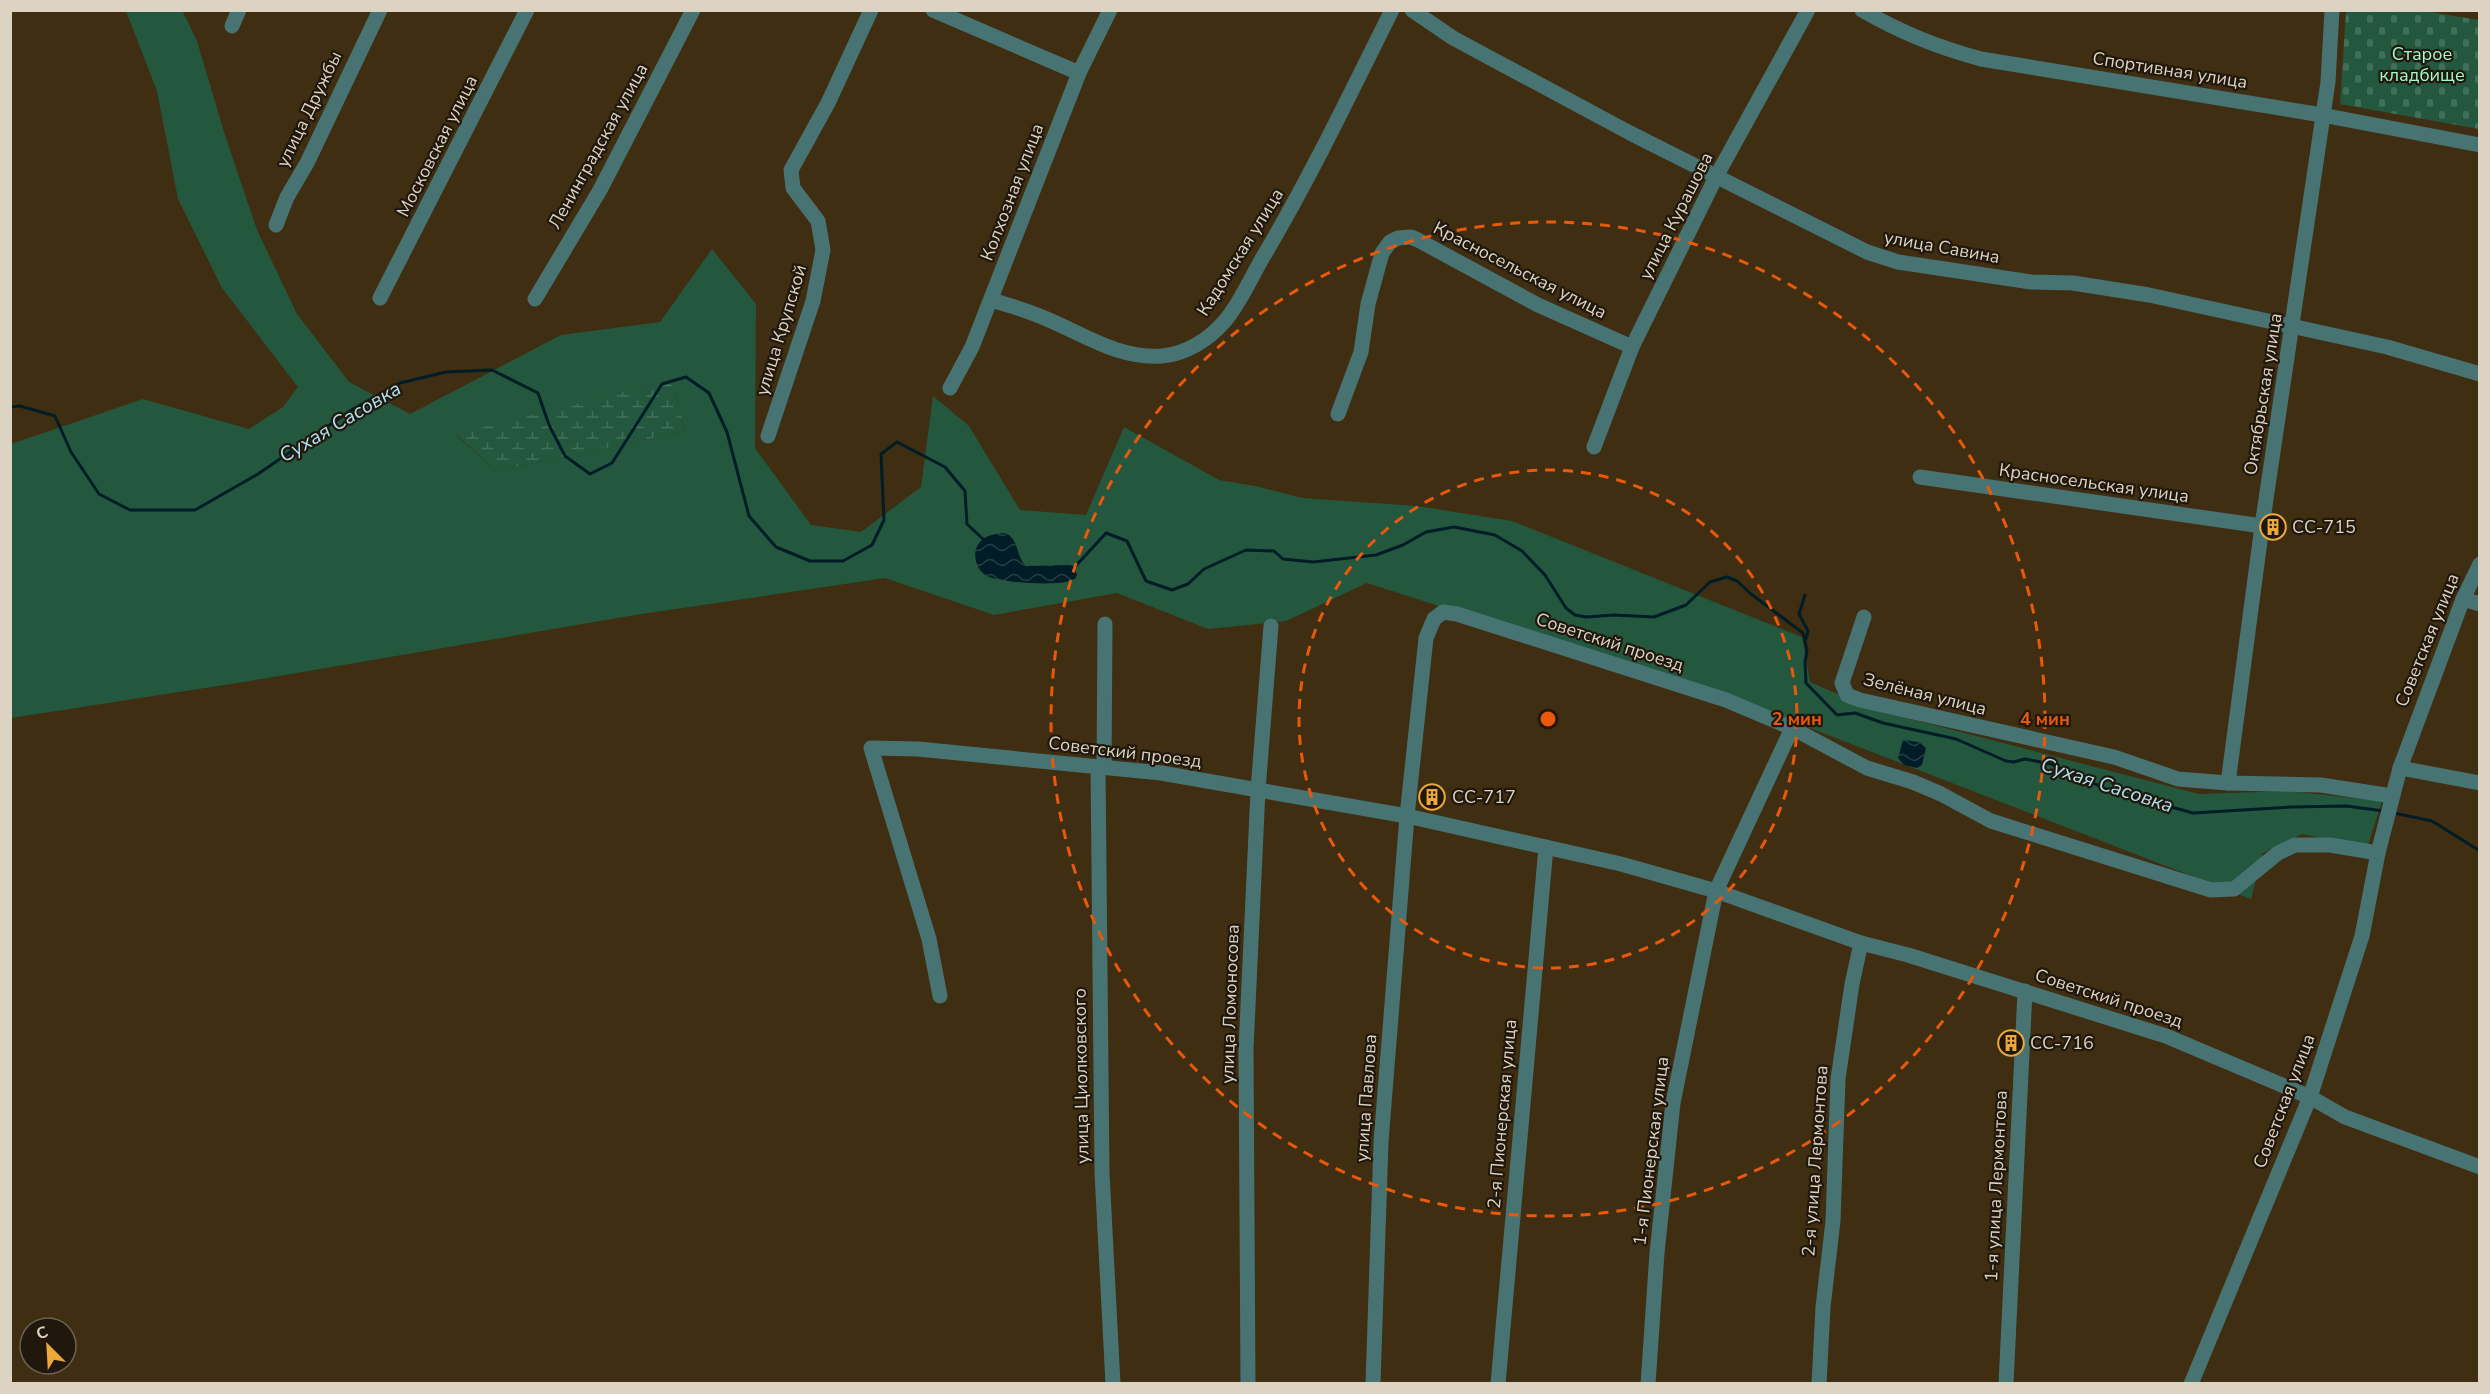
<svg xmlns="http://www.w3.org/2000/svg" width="2490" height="1394" font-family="'Nunito Sans',sans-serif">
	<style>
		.grass { fill: #23583f; fill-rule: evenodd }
		.wetland { fill: url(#wetland-marsh) }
		.cemetery { fill: url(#cemetery-stones) }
		.water { fill: url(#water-waves) }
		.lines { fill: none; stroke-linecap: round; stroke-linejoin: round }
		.stream { stroke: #001d27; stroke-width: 3 }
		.minor { stroke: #487373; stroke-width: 15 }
		.ring { fill: none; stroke: #e8590c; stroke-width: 3; stroke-dasharray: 10 8 }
		.labels { text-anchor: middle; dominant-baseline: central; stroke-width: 4.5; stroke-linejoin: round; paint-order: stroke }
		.park-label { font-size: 18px; fill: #a0fbcb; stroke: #20180c }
		.street-label { font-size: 18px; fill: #ddd3c3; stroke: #20180c }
		.poi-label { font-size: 18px; fill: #ddd3c3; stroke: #20180c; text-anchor: start }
		.water-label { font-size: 20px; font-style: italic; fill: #b1e0f3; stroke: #20180c }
		.centre { fill: #e8590c; stroke: #20180c; stroke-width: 3 }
		.ring-label { font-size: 18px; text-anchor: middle; font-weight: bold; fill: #e8590c; stroke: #20180c; stroke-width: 4.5; stroke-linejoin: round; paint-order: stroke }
	</style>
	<defs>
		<pattern id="wetland-marsh" width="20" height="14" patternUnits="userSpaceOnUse" patternTransform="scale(1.5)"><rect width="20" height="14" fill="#23583f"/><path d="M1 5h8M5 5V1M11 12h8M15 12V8" fill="none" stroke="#426f59"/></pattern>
		<pattern id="cemetery-stones" width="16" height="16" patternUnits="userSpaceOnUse" patternTransform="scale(1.5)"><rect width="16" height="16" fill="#23583f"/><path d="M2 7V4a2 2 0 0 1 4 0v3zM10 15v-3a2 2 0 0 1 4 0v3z" fill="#426f59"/></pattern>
		<pattern id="water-waves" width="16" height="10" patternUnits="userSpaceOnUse" patternTransform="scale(1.5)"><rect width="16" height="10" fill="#001d27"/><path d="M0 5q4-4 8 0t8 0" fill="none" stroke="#253d45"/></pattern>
	</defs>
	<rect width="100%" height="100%" fill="#3f2e11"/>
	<path class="grass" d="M182,10L197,41L224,132L257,230L297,314L349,382L410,414L561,335L660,322L712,249L756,304L755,448L811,525L861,532L921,487L933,396L969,426L1020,510L1086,515L1124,427L1219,480L1255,486L1302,498L1417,506L1512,521L1802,637L1810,682L1872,709L2199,794L2288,791L2382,801L2367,848L2302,834L2263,853L2251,899L1761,709L1367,583L1286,621L1208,629L1117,593L994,615L885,578L635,615L250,681L11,718V444L143,399L249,429L283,407L298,387L222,288L178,199L157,91L126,11ZM671,380L686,431L496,471L456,435Z"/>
	<polygon class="wetland" points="671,380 686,431 496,471 456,434"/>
	<polygon class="cemetery" points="2346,11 2424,11 2479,20 2479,129 2340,104"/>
	<g class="water">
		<path d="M1005,533C1020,539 1015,556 1026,566L1070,565L1074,566L1077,575L1075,579C1062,587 1001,583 987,576C974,569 971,549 982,540C989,534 997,534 1005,533Z"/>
		<polygon points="1903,740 1919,742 1926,748 1922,765 1917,768 1904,765 1898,758"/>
	</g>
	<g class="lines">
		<g class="stream">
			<polyline points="10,407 20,406 55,416 71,452 99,494 130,510 195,510 258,474 353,409 400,383 446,372 492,370 538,393 549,425 565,456 590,474 612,463 662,384 686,377 709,393 727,432 749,516 776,547 810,561 843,561 872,545 884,520 881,454 897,442 945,467 965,491 967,524 984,540"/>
			<polyline points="1072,570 1106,533 1127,541 1146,581 1172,590 1188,584 1204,569 1246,550 1274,551 1283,559 1313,562 1376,555 1403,545 1426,532 1454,527 1495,535 1522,551 1545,575 1566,608 1575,615 1586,617 1614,615 1654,617 1686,605 1710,582 1727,577 1737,581 1751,594 1803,633 1807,650 1805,662 1806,683 1837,715 1855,713 1883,723 1956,739 2006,761 2014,762 2025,759 2051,764 2106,789 2193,813 2292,807 2346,806 2384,811"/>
			<polyline points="1805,595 1799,614 1808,631 1806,639"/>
			<polyline points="2394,813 2432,821 2480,851"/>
		</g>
		<g class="minor">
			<polyline points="933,10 1079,73"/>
			<polyline points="1412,10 1453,38 1630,133 1867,252 1898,262 2031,282 2073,283 2149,295 2387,347 2480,374"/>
			<path d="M1862,10C1902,33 1937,47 1981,59L2322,115L2480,145"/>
			<polyline points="232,26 239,10"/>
			<polyline points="276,225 287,197 307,163 380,10"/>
			<polyline points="380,298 527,10"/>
			<polyline points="535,299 600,190 693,10"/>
			<path d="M991,300C1008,305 1026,310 1042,317C1082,333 1117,359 1162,356C1186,354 1208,340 1224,322C1240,304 1253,273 1266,252C1312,174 1351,92 1392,10"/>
			<polyline points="950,388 972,347 1079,73 1110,10"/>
			<polyline points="1338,414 1361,352 1368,304 1382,253 1390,242 1398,238 1411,237 1418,240 1538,305 1632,347"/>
			<polyline points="768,436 813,301 823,250 818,221 793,188 791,170 828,103 871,10"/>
			<polyline points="1594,447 1632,347 1717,175 1808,10"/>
			<polyline points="1920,477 2262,526"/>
			<polyline points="2463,599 2480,604"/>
			<polyline points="1864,617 1842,683 1847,695 1860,700 2114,757 2178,779 2228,783 2321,785 2392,796"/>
			<polyline points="1098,767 1102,1173 1113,1384"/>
			<polyline points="1104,768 1105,624"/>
			<polyline points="2400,768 2480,783"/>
			<polyline points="2228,783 2262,526 2328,82 2332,10"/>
			<polyline points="940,996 929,939 871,748 918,749 1161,773 1407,816 1621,864 1716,891 1861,943 1908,955 2166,1036 2310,1097 2345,1117 2480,1167"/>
			<polyline points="1248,1384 1246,1049 1258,790 1271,626"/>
			<polyline points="1373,1384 1381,1142 1407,816 1426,638 1434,619 1443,612 1457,614 1726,700 1792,728 1867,768 1913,782 1941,794 1991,821 2211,890 2234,889 2278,853 2295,845 2330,845 2378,853"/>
			<polyline points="1498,1384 1546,847"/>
			<polyline points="1648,1384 1657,1253 1673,1103 1716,891 1792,728"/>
			<polyline points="1819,1384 1823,1307 1833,1221 1838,1079 1852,984 1861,943"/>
			<polyline points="2006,1384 2025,991"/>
			<polyline points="2191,1384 2310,1097 2362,936 2378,853 2400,768 2463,599 2480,564"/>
		</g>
	</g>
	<g class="ring">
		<circle cx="1548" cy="719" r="249"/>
		<circle cx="1548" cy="719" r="497"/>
	</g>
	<defs>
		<g id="building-ring" transform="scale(1.35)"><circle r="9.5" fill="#20180c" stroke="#eda83b" stroke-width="1.5"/><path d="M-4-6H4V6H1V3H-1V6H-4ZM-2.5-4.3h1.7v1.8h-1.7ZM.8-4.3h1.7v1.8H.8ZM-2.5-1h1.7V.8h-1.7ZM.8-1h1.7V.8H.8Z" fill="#eda83b"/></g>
	</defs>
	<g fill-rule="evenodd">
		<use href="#building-ring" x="2273" y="527"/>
		<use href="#building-ring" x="1432" y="797"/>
		<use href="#building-ring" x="2011" y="1043"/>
	</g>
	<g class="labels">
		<g class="park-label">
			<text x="2422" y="54">Старое<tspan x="2422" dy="21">кладбище</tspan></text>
		</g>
		<g class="street-label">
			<text transform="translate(2170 70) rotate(9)">Спортивная улица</text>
			<text transform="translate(309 109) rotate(-64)">улица Дружбы</text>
			<text transform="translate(437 146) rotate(-63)">Московская улица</text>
			<text transform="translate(598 146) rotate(-61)">Ленинградская улица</text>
			<text transform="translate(1012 192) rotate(-69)">Колхозная улица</text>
			<text transform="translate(1676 216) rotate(-63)">улица Курашова</text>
			<text transform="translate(1942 247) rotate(10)">улица Савина</text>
			<text transform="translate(1240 252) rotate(-58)">Кадомская улица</text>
			<text transform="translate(1520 270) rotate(27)">Красносельская улица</text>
			<text transform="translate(781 330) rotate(-73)">улица Крупской</text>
			<text transform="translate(2263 394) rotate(-81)">Октябрьская улица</text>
			<text transform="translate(2094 483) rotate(8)">Красносельская улица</text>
			<text transform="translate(2427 640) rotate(-68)">Советская улица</text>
			<text transform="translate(1610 642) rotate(18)">Советский проезд</text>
			<text transform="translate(1925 694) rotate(14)">Зелёная улица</text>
			<text transform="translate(1125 752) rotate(7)">Советский проезд</text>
			<text transform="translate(2109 998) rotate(18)">Советский проезд</text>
			<text transform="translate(1230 1004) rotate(-88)">улица Ломоносова</text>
			<text transform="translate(1081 1076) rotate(-91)">улица Циолковского</text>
			<text transform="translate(1366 1098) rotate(-86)">улица Павлова</text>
			<text transform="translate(2284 1101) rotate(-69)">Советская улица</text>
			<text transform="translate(1502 1114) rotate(-85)">2-я Пионерская улица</text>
			<text transform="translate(1651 1151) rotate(-83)">1-я Пионерская улица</text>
			<text transform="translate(1815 1161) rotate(-86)">2-я улица Лермонтова</text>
			<text transform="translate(1996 1186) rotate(-87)">1-я улица Лермонтова</text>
		</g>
		<g class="poi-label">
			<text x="2292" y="527">СС-715</text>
			<text x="1452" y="797">СС-717</text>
			<text x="2030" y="1043">СС-716</text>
		</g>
		<g class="water-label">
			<text transform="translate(340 422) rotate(-31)">Сухая Сасовка</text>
			<text transform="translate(2107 785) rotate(18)">Сухая Сасовка</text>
		</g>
	</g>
	<circle cx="1548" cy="719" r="9" class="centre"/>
	<g class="ring-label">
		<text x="1797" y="725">2 мин</text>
		<text x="2045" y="725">4 мин</text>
	</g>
	<rect width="2490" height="1394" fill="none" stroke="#ddd3c3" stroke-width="24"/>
	<g transform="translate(48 1346) rotate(336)"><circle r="28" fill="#20180c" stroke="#6c6355" stroke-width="1.5"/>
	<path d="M0-4.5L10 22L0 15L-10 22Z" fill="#eda83b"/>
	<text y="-9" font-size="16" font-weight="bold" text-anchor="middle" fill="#ddd3c3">С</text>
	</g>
</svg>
